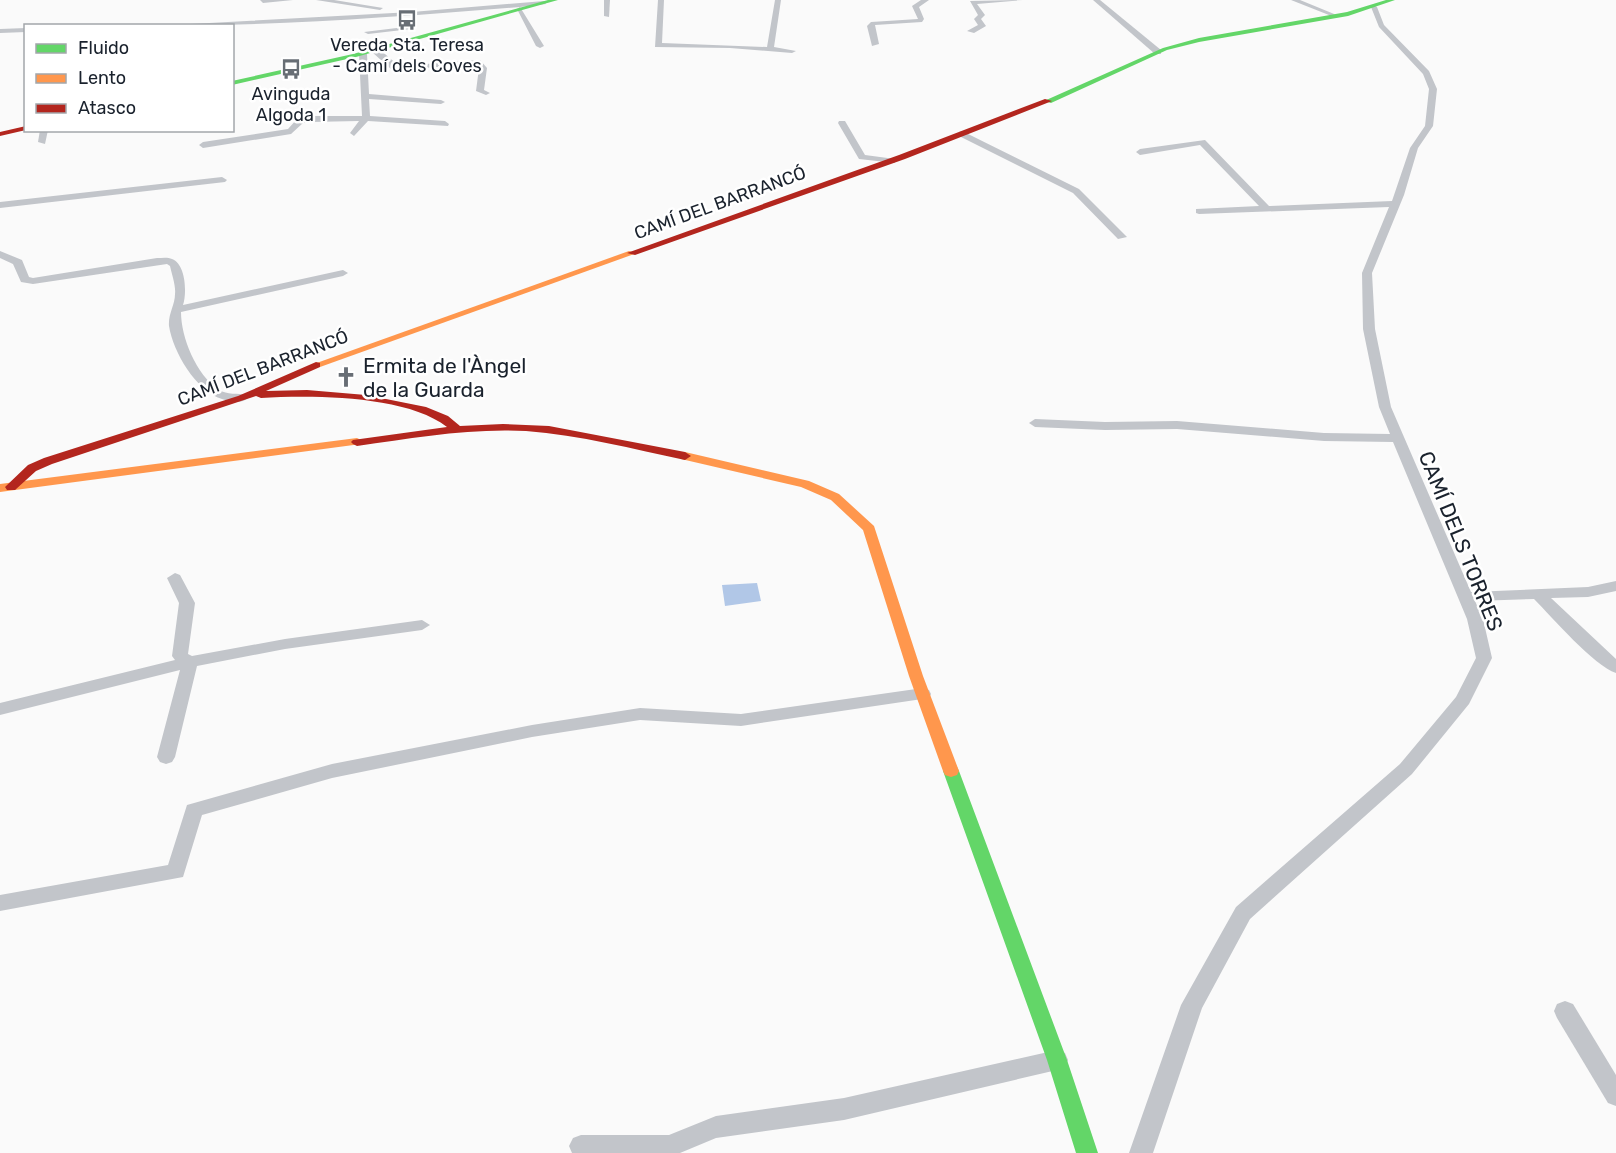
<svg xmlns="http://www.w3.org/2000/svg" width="1616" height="1153" font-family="Rubik,sans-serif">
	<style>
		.water { fill: #b1c7e7 }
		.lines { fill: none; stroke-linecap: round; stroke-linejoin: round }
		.street { fill: #c2c5ca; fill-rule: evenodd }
		.fast { fill: #63d668; fill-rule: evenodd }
		.slow { fill: #ff974d; fill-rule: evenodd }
		.jam { fill: #b3261e; fill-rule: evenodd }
		.labels { text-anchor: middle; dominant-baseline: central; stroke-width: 5; stroke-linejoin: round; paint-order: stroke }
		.far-poi-label { font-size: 18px; fill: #1a222d; stroke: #fff }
		.far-street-label { font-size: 18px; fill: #1a222d; stroke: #fff }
		.poi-label { font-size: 21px; fill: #1a222d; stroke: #fff; text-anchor: start }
		.street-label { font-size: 21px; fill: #1a222d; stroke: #fff }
	</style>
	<rect width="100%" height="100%" fill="#fafafa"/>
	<polygon class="water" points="757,583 761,601 725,606 722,585"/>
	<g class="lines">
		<g class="street">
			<polygon points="260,0 293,0 263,3"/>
			<polygon points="316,0 334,0 383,8 380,10"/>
			<polygon points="604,0 610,0 609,17 604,16"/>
			<polygon points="658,0 664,0 662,43 767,47 775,0 781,0 774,47 796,51 792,53 730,48 655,47"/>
			<polygon points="921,0 929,0 919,7 924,19 922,22 875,25 879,44 872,46 867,26 871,22 918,19 912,6"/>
			<polygon points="1023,0 977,4 985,15 981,19 986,26 974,33 967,31 978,25 974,19 978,15 970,1"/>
			<polygon points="1093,0 1100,0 1161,50 1161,54 1155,54"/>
			<polygon points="1291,0 1300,0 1339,16 1334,17"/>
			<path d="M544,1L546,4L520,7L544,46L540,48L536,46L517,9L520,7C398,17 275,26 153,26L412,12Z"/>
			<path d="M1374,5L1377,7L1384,25L1429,71L1437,89L1433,126L1418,148L1404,195L1372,273L1375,329L1391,407L1471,592L1588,587L1616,581V591L1588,597L1551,598L1616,659V673C1594,666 1552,617 1534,599L1475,601L1483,619L1492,658L1469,704L1412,774L1250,919L1202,1008L1153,1153H1129L1181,1005L1236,907L1400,764L1456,697L1476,658L1467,619L1393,442L1324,441L1177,429L1105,430L1035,427L1029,423L1035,419L1105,422L1177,421L1324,433L1390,434L1379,407L1363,329L1362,273L1389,207L1199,214L1196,213V209L1259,206L1200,145L1140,155L1136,152L1140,149L1205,140L1269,206L1392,201L1410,148L1425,126L1429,89L1423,74L1379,27L1371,7Z"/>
			<polygon points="413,26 411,29 368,34 364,32"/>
			<polygon points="26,28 26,32 0,33 0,29"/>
			<polygon points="372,48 378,48 399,66 480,60 487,68 484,90 490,93 486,95 476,91 479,68 475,64 399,70 391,69 372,52"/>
			<polygon points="363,52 367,54 369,94 441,100 445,102 441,104 369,99 370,116 445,121 449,124 448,126 368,121 354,136 350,133 359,121 310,122 303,123 291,134 203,148 199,145 203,142 288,129 297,119 310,116 362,116 359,54"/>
			<polygon points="839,121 845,121 865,155 895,159 895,163 859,159 838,123"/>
			<polygon points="40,130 48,130 45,144 38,142"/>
			<polygon points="962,131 1079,189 1127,237 1118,239 1073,193 959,136 959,132"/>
			<polygon points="222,177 227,180 225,182 0,208 0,202"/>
			<path d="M0,251L22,260L29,277L33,278L157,258C162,258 168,257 172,259C186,264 187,294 183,305L343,270L348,273L343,276L181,312C181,337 196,375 219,390C227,395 238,393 246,395L248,398C242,404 230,402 222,399C196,391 173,352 169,326C168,314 175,305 175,294C176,286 172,275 170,266L167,264L33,284L21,282L13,264L0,258Z"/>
			<polygon points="175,573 180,575 195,603 188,654 192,656 285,639 422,620 430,625 422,630 285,649 197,666 175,757 172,762 166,764 160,762 157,757 180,670 0,715 0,703 175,660 172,656 179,603 167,578"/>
			<polygon points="923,688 929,690 931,694 929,698 741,726 640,720 532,737 332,778 202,815 183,877 0,911 0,895 168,865 187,805 332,764 532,725 640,708 741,714"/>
			<polygon points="1565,1001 1573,1004 1616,1075 1616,1106 1608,1103 1557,1018 1554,1011 1557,1004"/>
			<polygon points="1057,1050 1065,1053 1068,1060 1065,1067 1057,1070 844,1120 716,1138 680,1153 572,1153 569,1146 573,1138 581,1135 669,1135 716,1116 844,1098"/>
		</g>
		<g class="fast">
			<polygon points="548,0 558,0 356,57 232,85 232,81 353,54"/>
			<polygon points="1386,0 1395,0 1348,16 1199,42 1167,50 1051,103 1044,101 1163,48 1199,38 1347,12"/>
			<polygon points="951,765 957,767 959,771 1067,1060 1098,1153 1076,1153 1047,1060 943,771 945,767"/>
		</g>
		<g class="slow">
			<polygon points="629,251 637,253 320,367 312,367 311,365"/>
			<polygon points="357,438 361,440 363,442 361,444 0,492 0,484"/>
			<polygon points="685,452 809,481 839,494 874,526 923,676 959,771 957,775 951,777 945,775 943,771 909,676 863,530 831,500 801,487 681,459 679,456 681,453"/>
		</g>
		<g class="jam">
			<polygon points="1045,99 1052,101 905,159 635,255 627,253 899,155"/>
			<polygon points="26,126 26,130 0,136 0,132"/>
			<path d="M316,362L320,363V367L266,391L307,390L366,395L426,407L448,416L460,426L503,424L549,426L685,452L691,456L685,460C633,449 580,435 526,431C469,428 413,438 357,446L353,444L351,442L353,440L447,427C406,395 312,395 261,398L256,396L52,464L36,471L15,490H7L5,487L28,465L44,458L238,396Z"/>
		</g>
	</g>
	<defs>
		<g id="bus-bare" transform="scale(1.62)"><path d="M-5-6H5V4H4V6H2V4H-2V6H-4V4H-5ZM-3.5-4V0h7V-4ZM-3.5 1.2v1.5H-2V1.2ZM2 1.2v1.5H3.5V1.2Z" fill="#686e75" stroke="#fff" stroke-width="2.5" paint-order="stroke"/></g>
		<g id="church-bare" transform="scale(1.62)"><path d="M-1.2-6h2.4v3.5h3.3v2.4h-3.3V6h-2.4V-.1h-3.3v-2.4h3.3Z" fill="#686e75" stroke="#fff" stroke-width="2.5" paint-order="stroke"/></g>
	</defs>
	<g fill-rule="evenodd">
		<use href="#bus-bare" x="407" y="20"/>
		<use href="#bus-bare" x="291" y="69"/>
		<use href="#church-bare" x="346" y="377"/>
	</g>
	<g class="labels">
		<g class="far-poi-label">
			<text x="407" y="45">Vereda Sta. Teresa<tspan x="407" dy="21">- Camí dels Coves</tspan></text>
			<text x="291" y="94">Avinguda<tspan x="291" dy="21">Algoda 1</tspan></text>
		</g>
		<g class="far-street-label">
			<text transform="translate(720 203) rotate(-20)">CAMÍ DEL BARRANCÓ</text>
			<text transform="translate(263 368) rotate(-21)">CAMÍ DEL BARRANCÓ</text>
		</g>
		<g class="poi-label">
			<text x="363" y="365">Ermita de l'Àngel<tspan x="363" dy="24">de la Guarda</tspan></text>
		</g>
		<g class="street-label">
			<text transform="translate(1461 541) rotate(68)">CAMÍ DELS TORRES</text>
		</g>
	</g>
	<rect x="24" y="24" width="210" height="108" fill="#ffffff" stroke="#a3a7ab" stroke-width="1.5"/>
	<rect x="36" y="44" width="30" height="9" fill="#63d668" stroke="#a3a7ab" stroke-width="1.5"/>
	<text x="78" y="54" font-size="18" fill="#1a222d">Fluido</text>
	<rect x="36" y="74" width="30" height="9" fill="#ff974d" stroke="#a3a7ab" stroke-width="1.5"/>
	<text x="78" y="84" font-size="18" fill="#1a222d">Lento</text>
	<rect x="36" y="104" width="30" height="9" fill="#b3261e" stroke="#a3a7ab" stroke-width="1.5"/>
	<text x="78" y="114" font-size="18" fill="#1a222d">Atasco</text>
</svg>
